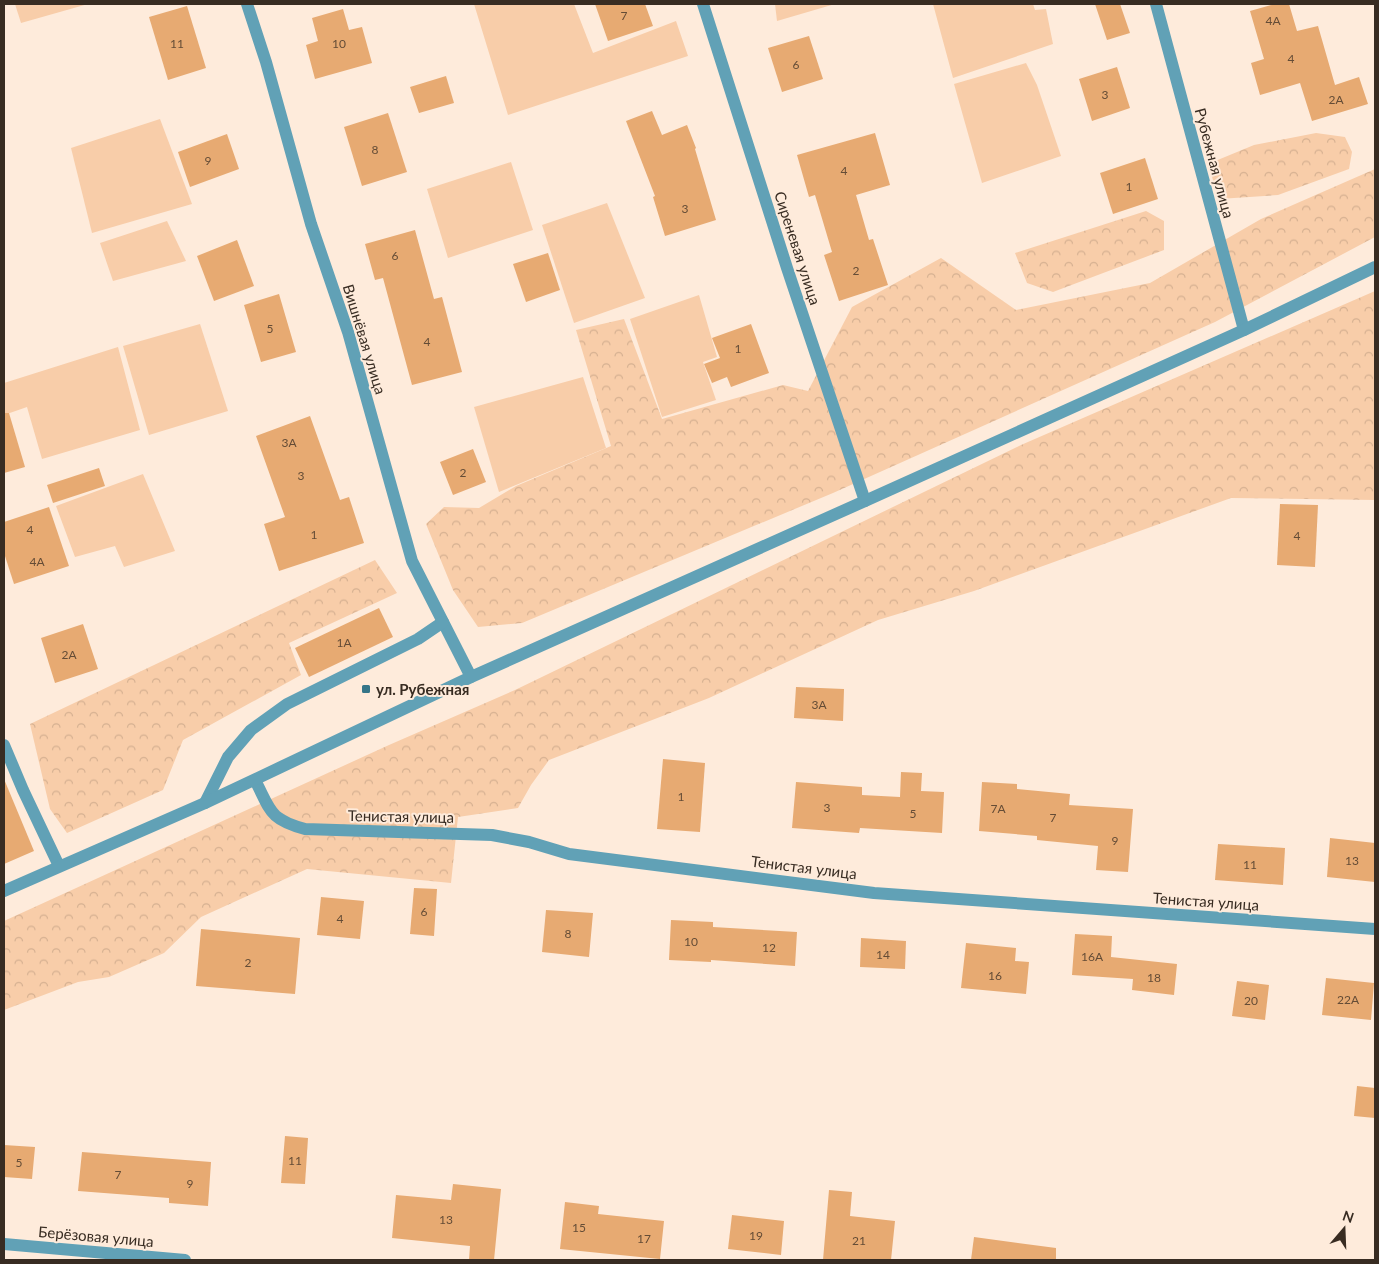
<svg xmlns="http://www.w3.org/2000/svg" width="1379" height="1264" font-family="Lato,sans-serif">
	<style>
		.green { fill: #f8cda9 }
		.forest { fill: url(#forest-crowns) }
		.building { fill: #e7aa72 }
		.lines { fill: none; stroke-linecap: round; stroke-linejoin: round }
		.minor { stroke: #61a1b6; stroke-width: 12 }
		.tertiary { stroke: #61a1b6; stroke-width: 12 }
		.poi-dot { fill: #357588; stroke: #feebdb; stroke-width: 2 }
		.labels { text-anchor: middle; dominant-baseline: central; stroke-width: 4; stroke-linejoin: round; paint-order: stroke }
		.number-label { font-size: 12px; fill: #644c36 }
		.street-label { font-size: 15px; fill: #382c22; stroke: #feebdb }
		.poi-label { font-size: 15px; font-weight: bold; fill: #382c22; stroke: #feebdb; text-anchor: start }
	</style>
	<defs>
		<pattern id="forest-crowns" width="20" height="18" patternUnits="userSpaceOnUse" patternTransform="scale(1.25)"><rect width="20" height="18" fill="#f8cda9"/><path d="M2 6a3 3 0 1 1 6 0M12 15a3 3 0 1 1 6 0" fill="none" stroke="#d5b091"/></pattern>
	</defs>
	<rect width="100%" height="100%" fill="#feebdb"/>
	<g class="green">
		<polygon points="15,4 88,4 21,23"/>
		<polygon points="474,4 574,4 593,53 676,21 688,56 508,115"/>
		<polygon points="775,4 835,4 777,21"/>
		<polygon points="933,4 1033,4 1035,10 1046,9 1053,44 953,78"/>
		<polygon points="1026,63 1037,85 1061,156 982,183 954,84"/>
		<polygon points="160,119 192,204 92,233 71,148"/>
		<polygon points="511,162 533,230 448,258 427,189"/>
		<polygon points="607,203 645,298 574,323 542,225"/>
		<polygon points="167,221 186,261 113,281 100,243"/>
		<polygon points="699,295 717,357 703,362 716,400 662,417 630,319"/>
		<polygon points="200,324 228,411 149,435 123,346"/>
		<polygon points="118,347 140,430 42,459 27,407 4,415 4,383"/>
		<polygon points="583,377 606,448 499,492 474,407"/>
		<polygon points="143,474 175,551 124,567 115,546 75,557 56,506"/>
	</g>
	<g class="forest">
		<polygon points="1316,133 1345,137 1352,152 1349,169 1278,195 1219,199 1208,164 1254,145"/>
		<polygon points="1375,169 1375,237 1215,322 833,493 522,623 478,627 453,590 426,524 444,507 479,508 516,486 611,446 576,330 624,319 662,419 783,385 808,391 852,307 941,258 1016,310 1150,283 1261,219"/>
		<polygon points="1146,211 1164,221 1164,250 1053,292 1027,283 1015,253"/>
		<polygon points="1375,291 1375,500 1231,498 974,591 878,620 709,698 549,760 531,785 518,808 458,817 451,883 307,869 201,917 164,953 109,977 78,982 4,1010 4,921 389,745 515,690 1021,445"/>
		<polygon points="375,560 397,593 289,643 301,675 183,740 163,790 67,833 50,809 30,724"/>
	</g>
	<g class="building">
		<polygon points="595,4 645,4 653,26 608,41"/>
		<polygon points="1095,4 1120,4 1130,33 1107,40"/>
		<polygon points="1275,4 1289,4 1297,31 1318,26 1335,85 1359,77 1368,104 1312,121 1300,83 1260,95 1251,63 1264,59 1250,11"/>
		<polygon points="187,6 206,68 168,80 149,17"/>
		<polygon points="343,9 349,30 362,27 372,63 315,79 306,45 318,41 312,18"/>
		<polygon points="809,36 823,79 782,92 768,48"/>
		<polygon points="1117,67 1130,108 1092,121 1079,79"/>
		<polygon points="446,76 454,103 419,113 410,87"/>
		<polygon points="652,111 662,135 687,125 696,148 695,149 716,220 665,236 653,197 655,196 626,121"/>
		<polygon points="388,113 407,172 362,186 344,127"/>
		<polygon points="875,133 890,185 856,195 869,240 873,239 888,285 839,301 824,255 832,252 815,195 809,197 797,155"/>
		<polygon points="227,134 239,169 190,187 178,152"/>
		<polygon points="1145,158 1158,199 1113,214 1100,173"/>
		<polygon points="415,230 434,299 442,297 462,372 412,385 383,278 375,280 365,244"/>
		<polygon points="237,240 254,286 214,301 197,256"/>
		<polygon points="548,253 560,290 526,302 513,264"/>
		<polygon points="279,294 296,352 261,362 244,305"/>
		<polygon points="751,324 769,373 731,387 727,377 712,383 704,364 720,358 712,338"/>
		<polygon points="4,413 9,413 25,467 4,473"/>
		<polygon points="310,416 340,500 349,497 364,543 279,571 264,524 285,517 256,436"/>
		<polygon points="473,449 486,482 453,495 440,462"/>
		<polygon points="99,468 105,486 53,503 47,485"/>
		<polygon points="1280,504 1318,505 1315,567 1277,565"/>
		<polygon points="49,507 69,566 14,584 4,553 4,522"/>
		<polygon points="379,608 393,637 309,677 295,648"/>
		<polygon points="83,624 98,669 55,683 41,638"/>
		<polygon points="796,687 844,689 843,721 794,718"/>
		<polygon points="663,759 705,763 700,832 657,829"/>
		<polygon points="901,772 922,773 921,791 944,792 942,833 860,828 859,833 792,828 796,782 862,787 862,795 900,797"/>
		<polygon points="4,779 34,851 4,864"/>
		<polygon points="982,782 1017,784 1017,789 1070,794 1069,805 1133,809 1128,872 1096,870 1098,846 1037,840 1037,836 979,831"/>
		<polygon points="1330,838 1375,843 1375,882 1327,877"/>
		<polygon points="1218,844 1285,848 1283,885 1215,880"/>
		<polygon points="414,888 437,889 434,936 410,934"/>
		<polygon points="321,897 364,901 360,939 317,935"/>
		<polygon points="546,910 593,913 589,957 542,952"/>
		<polygon points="671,920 713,922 713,927 797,932 795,966 711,960 711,962 669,960"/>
		<polygon points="201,929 300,938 295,994 196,986"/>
		<polygon points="1075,934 1112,936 1111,957 1177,964 1174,995 1132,990 1133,979 1072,975"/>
		<polygon points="861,938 906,941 905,969 860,967"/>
		<polygon points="966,943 1016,948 1015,961 1029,962 1026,994 961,988"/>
		<polygon points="1326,978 1374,983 1371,1020 1322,1015"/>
		<polygon points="1237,981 1269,985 1265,1020 1232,1016"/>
		<polygon points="1357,1086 1375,1088 1375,1118 1354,1116"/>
		<polygon points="285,1136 308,1138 305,1184 281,1183"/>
		<polygon points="4,1145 35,1147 32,1179 4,1177"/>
		<polygon points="82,1152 211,1162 208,1206 169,1203 169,1198 78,1191"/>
		<polygon points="453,1184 501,1189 494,1260 469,1260 470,1246 392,1238 396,1195 451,1200"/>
		<polygon points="829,1190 852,1192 850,1216 895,1221 891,1260 823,1260"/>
		<polygon points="565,1202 599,1206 598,1214 664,1221 660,1259 560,1249"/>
		<polygon points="732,1215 784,1221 781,1255 728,1249"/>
		<polygon points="974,1237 1056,1248 1056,1260 971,1260"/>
	</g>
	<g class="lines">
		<g class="minor">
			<polyline points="247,4 266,62 311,224 348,332 412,561 471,677"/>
			<polyline points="703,4 787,268 865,501"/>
			<polyline points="1156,4 1244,330"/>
			<polyline points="4,745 23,790 59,866"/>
			<path d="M255,780C271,811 269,819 305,829L492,835L529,842L569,854L874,893L1375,929"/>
			<polyline points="205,803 228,757 251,730 287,704 418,639 443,622"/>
			<polyline points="4,1244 185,1260"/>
		</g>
		<polyline class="tertiary" points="4,891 205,803 471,677 865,501 1244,330 1375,267"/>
	</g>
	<rect class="poi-dot" x="361" y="684" width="10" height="10" rx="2.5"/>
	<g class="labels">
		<g class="number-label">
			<text x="624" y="15">7</text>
			<text x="1273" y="20">4А</text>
			<text x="177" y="43">11</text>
			<text x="339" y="43">10</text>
			<text x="1291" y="58">4</text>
			<text x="796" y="64">6</text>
			<text x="1105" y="94">3</text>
			<text x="1336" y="99">2А</text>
			<text x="375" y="149">8</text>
			<text x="208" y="160">9</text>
			<text x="844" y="170">4</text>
			<text x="1129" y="186">1</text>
			<text x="685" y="208">3</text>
			<text x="395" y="255">6</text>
			<text x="856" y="270">2</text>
			<text x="270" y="328">5</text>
			<text x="427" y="341">4</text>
			<text x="738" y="348">1</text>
			<text x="289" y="442">3А</text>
			<text x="463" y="472">2</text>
			<text x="301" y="475">3</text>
			<text x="30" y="529">4</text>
			<text x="314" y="534">1</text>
			<text x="1297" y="535">4</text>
			<text x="37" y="561">4А</text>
			<text x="344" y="642">1А</text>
			<text x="69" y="654">2А</text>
			<text x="819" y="704">3А</text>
			<text x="681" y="796">1</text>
			<text x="827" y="807">3</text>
			<text x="998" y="808">7А</text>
			<text x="913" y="813">5</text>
			<text x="1053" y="817">7</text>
			<text x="1115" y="840">9</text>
			<text x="1352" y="860">13</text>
			<text x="1250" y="864">11</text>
			<text x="424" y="911">6</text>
			<text x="340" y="918">4</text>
			<text x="568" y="933">8</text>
			<text x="691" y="941">10</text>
			<text x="769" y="947">12</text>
			<text x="883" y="954">14</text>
			<text x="1092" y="956">16А</text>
			<text x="248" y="962">2</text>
			<text x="995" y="975">16</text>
			<text x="1154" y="977">18</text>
			<text x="1348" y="999">22А</text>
			<text x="1251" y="1000">20</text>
			<text x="295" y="1160">11</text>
			<text x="19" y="1162">5</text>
			<text x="118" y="1174">7</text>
			<text x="190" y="1183">9</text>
			<text x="446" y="1219">13</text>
			<text x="579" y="1227">15</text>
			<text x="756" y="1235">19</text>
			<text x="644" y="1238">17</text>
			<text x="859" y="1240">21</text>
		</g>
		<g class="street-label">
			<text transform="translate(1215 163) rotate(75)">Рубежная улица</text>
			<text transform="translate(798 248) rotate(72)">Сиреневая улица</text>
			<text transform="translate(365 339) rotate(73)">Вишнёвая улица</text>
			<text transform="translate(401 816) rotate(1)">Тенистая улица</text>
			<text transform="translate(804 867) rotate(7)">Тенистая улица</text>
			<text transform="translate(1206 901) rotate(4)">Тенистая улица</text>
			<text transform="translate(96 1236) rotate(5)">Берёзовая улица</text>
		</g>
		<g class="poi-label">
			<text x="376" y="689">ул. Рубежная</text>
		</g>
	</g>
	<rect width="1379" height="1264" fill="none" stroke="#382c22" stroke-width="10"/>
	<g transform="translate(1344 1229) rotate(19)" stroke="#feebdb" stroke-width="4" paint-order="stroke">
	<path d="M0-4L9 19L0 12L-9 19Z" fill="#382c22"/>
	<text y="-8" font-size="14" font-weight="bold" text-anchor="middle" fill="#382c22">N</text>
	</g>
</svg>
